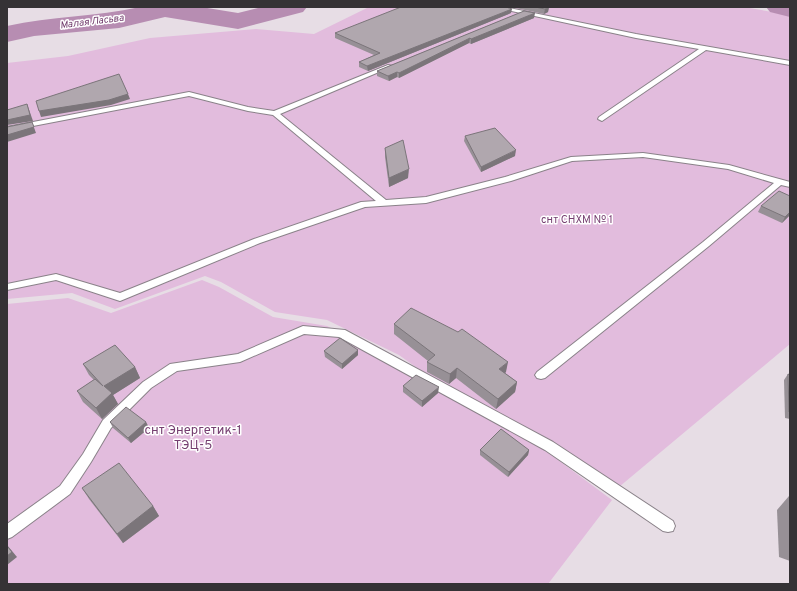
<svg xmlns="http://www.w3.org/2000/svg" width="797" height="591" font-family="Overpass,sans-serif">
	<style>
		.green { fill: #e2bcdd }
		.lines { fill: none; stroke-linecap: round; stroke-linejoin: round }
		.river { fill: #b78db2; fill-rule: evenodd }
		.lane-casing { stroke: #8a8289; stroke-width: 2 }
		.lane { fill: #fff; fill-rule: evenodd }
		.wall { fill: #979096 }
		.shaded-wall { fill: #7b757a }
		.building { fill: #b0a7ae; stroke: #7b757a }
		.labels { text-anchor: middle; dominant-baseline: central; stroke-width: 3; stroke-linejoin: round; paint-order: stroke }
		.far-water-label { font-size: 10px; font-style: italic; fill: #6f396a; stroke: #fff }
		.park-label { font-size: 11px; fill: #753e70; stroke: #fff }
		.near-park-label { font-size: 13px; fill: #753e70; stroke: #fff }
	</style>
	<rect width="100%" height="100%" fill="#e7dde5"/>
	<polygon class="green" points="369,7 744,7 790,15 790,344 613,492 549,446 465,402 546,451 612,500 548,584 7,584 7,304 68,298 111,313 202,280 219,287 273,317 327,326 398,361 449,391 399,355 327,320 275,312 221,282 205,276 115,309 72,293 7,299 7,63 68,56 150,38 256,29 314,34"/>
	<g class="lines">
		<g class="river">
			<path d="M140,7H201L238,13L262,7H307L303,12L238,29L165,17L119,28L34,36L7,42V26C51,16 96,17 140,7Z"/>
			<polygon points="766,7 790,7 790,17 770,12"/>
		</g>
		<g class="lane-casing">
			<g id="lane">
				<polygon points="493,7 504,7 636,34 790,61 790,65 706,50 602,121 598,119 599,117 699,49 636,38"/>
				<polygon points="388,65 393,66 280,114 386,200 426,197 505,177 571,157 643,153 729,165 790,182 790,187 781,185 709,246 545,378 541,379 537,378 535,375 537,372 703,242 774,183 728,169 643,157 572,161 511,181 426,203 365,207 260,243 120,301 56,280 7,290 7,284 56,274 120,293 254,239 361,202 376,201 273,115 248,111 189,96 7,131 7,127 189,92 248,107 274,111"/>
				<polygon points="303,326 345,330 553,442 673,521 675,526 673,531 668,532 663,531 545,450 339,337 304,334 240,362 177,371 151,388 111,428 91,462 70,494 12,537 7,539 7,524 60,486 83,454 103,420 143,382 170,364 238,354"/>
			</g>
		</g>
		<use href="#lane" class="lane"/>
	</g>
	<g class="wall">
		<polygon points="511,7 549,7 548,12 544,14"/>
		<polygon points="524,11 534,18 471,44 469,43 399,78 397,77 389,81 377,76 377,71"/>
		<polygon points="511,13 368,71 359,67 359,62 374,55 335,38 335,33"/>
		<polygon points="465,136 515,156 481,172 464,141"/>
		<polygon points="385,148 408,178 389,187 385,157"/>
		<polygon points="761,206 790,215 782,223 758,212"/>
		<polygon points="394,324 506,372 505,373 517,382 515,392 496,409 456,378 449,384 427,372 427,362 428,361 394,334"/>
		<polygon points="324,351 358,355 342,369 325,357"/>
		<polygon points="83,364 135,367 140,378 113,395 118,404 102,419 83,402 77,391 94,380 89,375"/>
		<polygon points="788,374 790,375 790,419 785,418 784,380"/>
		<polygon points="403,386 438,393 422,407 403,392"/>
		<polygon points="110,422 146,422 149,428 131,443 113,428"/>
		<polygon points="480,450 529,450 528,455 508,477 480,455"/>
		<polygon points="82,488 153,506 159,516 123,543 89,499"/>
		<polygon points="789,496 790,496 790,561 779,557 777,510"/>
	</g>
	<g class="shaded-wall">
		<polygon points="549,7 548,12 544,14 545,9"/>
		<polygon points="512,9 511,13 368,71 367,66"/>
		<polygon points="535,13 534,18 471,44 471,39"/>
		<polygon points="470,38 469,43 399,78 399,73"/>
		<polygon points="397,72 397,77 389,81 388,76"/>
		<polygon points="128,94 130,99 111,105 41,117 39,111"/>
		<polygon points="27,104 33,121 7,125 7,120"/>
		<polygon points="32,122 36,133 7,142 7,135"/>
		<polygon points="516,150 515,156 481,172 481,167"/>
		<polygon points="409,169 408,178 389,187 389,178"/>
		<polygon points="790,212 790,215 782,223 785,217"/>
		<polygon points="358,350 358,355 342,369 342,364"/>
		<polygon points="508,362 506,372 498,379 499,369"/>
		<polygon points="135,367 140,378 113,395 118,404 102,419 96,408 104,386"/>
		<polygon points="457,368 456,378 449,384 450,374"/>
		<polygon points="517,382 515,392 496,409 498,399"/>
		<polygon points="439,387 438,393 422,407 422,401"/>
		<polygon points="146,422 149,428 131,443 128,438"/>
		<polygon points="529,450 528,455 508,477 509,472"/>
		<polygon points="153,506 159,516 123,543 117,534"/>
		<polygon points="7,545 17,557 7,565"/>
	</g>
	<g class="building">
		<polygon points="401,7 506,7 512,9 367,66 359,62 380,53 335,33"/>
		<polygon points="535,7 549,7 545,9"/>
		<polygon points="524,11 535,13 471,39 470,38 399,73 397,72 388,76 377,71"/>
		<polygon points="119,74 128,94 109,100 39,111 36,101"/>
		<polygon points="27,104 30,115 7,120 7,110"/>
		<polygon points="32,122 34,127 7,135 7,127"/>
		<polygon points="495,128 516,150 481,167 465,136"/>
		<polygon points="403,140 409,169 389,178 385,148"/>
		<polygon points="779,191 790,196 790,212 785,217 761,206"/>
		<polygon points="411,308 458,332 462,329 508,362 499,369 517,382 498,399 457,368 450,374 427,362 435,355 394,324"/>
		<polygon points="340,338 358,350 342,364 324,351"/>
		<polygon points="115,345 135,367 104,386 112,393 96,408 77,391 95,379 103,386 83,364"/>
		<polygon points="788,374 790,375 790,413 789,412"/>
		<polygon points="416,375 439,387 422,401 403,386"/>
		<polygon points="126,407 146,422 128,438 110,422"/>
		<polygon points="501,429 529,450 509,472 480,450"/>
		<polygon points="119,463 153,506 117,534 82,488"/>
		<polygon points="7,546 12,552 7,556"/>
	</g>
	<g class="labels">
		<g class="far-water-label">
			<text transform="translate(92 22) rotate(-7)">Малая Ласьва</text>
		</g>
		<g class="park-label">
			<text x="577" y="220">снт СНХМ № 1</text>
		</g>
		<g class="near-park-label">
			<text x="193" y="431">снт Энергетик-1<tspan x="193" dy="15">ТЭЦ-5</tspan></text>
		</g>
	</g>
	<rect width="797" height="591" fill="none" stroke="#353235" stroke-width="16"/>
</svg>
